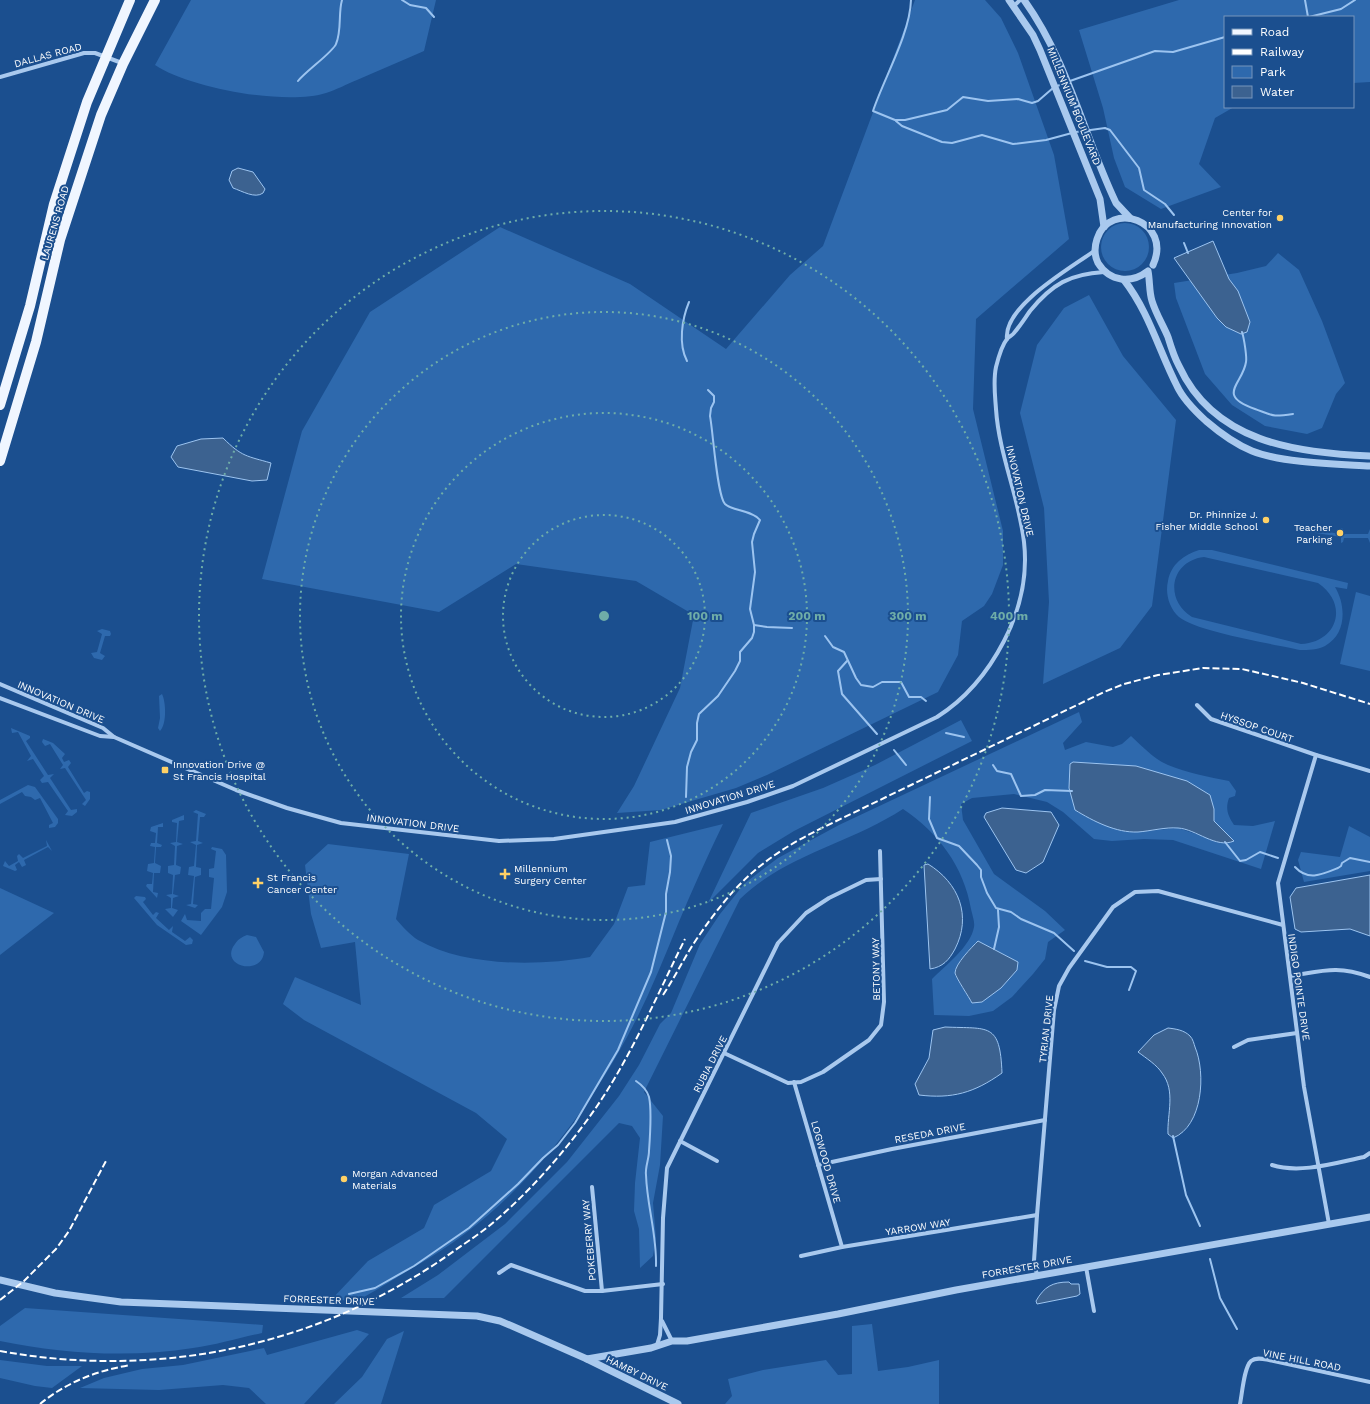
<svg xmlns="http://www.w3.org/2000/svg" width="1370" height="1404" font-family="'Work Sans',sans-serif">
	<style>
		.green { fill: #2e69ad; fill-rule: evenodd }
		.water { fill: #3c6290; stroke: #9cc4f0 }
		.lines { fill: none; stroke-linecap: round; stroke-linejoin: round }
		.stream { stroke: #9cc4f0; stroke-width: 2 }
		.minor { stroke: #a9c9ee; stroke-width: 4 }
		.tertiary { stroke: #a9c9ee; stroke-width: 7 }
		.primary { stroke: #f0f6ff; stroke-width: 10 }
		.rail { stroke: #fff; stroke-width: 2; stroke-dasharray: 7 3; stroke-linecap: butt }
		.ring { fill: none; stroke: #6fada8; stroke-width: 2; stroke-dasharray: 2 4 }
		.poi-dot { fill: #ffd166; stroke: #1b4f8f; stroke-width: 1.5 }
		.labels { text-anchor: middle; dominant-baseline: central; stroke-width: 4; stroke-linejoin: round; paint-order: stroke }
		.street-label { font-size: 10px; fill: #fff; stroke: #1b4f8f }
		.poi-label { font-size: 10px; fill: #fff; stroke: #1b4f8f; text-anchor: start }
		.centre { fill: #6fada8; stroke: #1b4f8f; stroke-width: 2 }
		.ring-label { font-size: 12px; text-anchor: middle; font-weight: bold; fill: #6fada8; stroke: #1b4f8f; stroke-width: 4; stroke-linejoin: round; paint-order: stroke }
	</style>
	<rect width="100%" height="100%" fill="#1b4f8f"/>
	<g class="green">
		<path d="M191,0H436L424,51C402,61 379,70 357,80C347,84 336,90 326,93C286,106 189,88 155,65Z"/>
		<polygon points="915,0 985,0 1001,18 1018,53 1054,155 1069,239 976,319 973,409 1003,531 1003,565 992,594 984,606 962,621 958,655 938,692 767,775 736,788 661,810 617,813 634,786 680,688 694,615 636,581 516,564 439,612 262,579 302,431 370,312 500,227 630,284 726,349 790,275 823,246"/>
		<polygon points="1179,0 1370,0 1370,82 1353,83 1353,17 1225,17 1225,107 1234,107 1215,118 1199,164 1221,187 1161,209 1125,187 1114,158 1103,108 1079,30"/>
		<circle cx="1125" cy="247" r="24"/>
		<polygon points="1278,253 1299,270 1322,321 1345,383 1336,394 1322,428 1307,434 1265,426 1232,405 1205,374 1176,298 1174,283 1237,273 1266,266"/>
		<polygon points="1089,295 1123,356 1176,420 1152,606 1120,648 1043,684 1049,602 1044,508 1020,413 1037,345 1064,308"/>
		<polygon points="1341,528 1343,529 1343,534 1368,534 1370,529 1370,543 1368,538 1344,538 1343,542 1341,543 1341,537 1310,532 1311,529 1340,534"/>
		<path d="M1199,550H1212L1348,583L1347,589L1335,587C1346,605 1347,634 1325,646C1318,650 1308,650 1300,650C1274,644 1197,632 1179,617C1169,608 1165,593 1168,581C1171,564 1184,555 1199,550ZM1204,557L1318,583C1349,604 1338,642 1301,644L1192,617C1164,600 1170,561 1204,557Z"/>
		<polygon points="1356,592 1370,596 1370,671 1340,664"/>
		<polygon points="102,629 110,631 111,634 110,636 105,636 100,653 105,656 102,660 94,658 91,653 97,652 102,634 97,631"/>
		<path d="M162,694C166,702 167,724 160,731L158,728L160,718L159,696Z"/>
		<path d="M1079,712L1082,722L1063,743L1065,750L1086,742L1113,747L1122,744L1131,736C1143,747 1154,759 1168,765C1187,773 1209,777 1229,781L1236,791L1235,796L1229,798C1225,809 1228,816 1234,825L1253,826L1275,821L1261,869L1173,840L1144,839L1112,841L1094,839L1063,812L1047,802L1014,794L972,798L961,804L963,820L994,874L1045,911L1065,930L1048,942L1045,959L1033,974L1012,997L993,1011L969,1016L934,1015L932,979C945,966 971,946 974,927C975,922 972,914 971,909C964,867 938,832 903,809C851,843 785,855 740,899L644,1092L663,1116L660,1165L653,1203L656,1238L653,1256L640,1268L639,1229L634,1211L635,1183L640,1138L632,1126L619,1123L444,1298H401L438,1275L505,1224L567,1162L619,1096L639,1065L660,1024L671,1013L700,944L720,914L745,883L778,858L839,825ZM1105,765L1136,766L1214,809V821L1228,843L1214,840L1178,828L1136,832L1108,826ZM978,941L1018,962L972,1003C968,996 957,980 955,975C953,966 972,946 978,941Z"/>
		<polygon points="961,720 972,741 794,831 758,853 708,903 751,813 823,788 875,765"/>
		<polygon points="11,728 30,736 30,738 26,741 48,775 54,774 50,778 71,810 77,809 77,812 72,816 65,815 68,811 48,782 42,783 40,780 44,776 33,759 27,761 31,756 18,732 12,733"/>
		<polygon points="43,739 53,743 65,754 62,758 64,762 69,760 71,763 68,767 84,793 87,791 90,792 90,799 85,806 82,804 86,800 65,768 60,769 63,765 50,744 45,746 42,742"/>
		<polygon points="28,785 35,787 58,819 58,823 55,827 49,828 49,825 53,823 40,798 35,800 31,797 25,796 22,792 0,804 0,800"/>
		<polygon points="196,810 206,814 204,817 200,817 198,841 203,843 197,845 196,867 201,868 201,875 195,877 193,904 198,905 195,908 186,905 191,904 194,876 188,875 189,867 194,866 196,845 190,842 196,841 198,814 193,812"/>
		<polygon points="184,815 184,820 179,821 177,842 183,844 177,846 176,865 181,867 180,874 175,875 173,894 179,896 173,898 172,908 178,910 173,917 165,909 171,908 171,898 166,895 172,894 173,875 168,873 168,866 174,865 175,846 170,843 176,842 177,823 172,822 172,820"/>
		<polygon points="163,823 163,827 158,827 157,843 162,845 161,847 156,847 155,863 161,866 160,873 154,873 153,892 158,893 157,898 146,886 147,884 152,884 153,873 147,871 148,864 154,863 155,847 150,846 151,843 155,843 156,833 150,831 151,827"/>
		<path d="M723,824C707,857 692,890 678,924C662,963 646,1003 626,1039C576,1130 507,1215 416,1266C405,1272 365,1298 357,1300C348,1301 339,1300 331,1300L368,1261L424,1228L434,1205L491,1171L507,1139L476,1113L304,1020L283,1004L295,977L361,1005L355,942L321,948L311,914L305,865L328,844L409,854L396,919C402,926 410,935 418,940C465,967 539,966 590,957L614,924L628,887L645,885L650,842Z"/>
		<polygon points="1349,826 1370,837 1370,871 1304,882 1298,860 1301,852 1340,857"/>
		<polygon points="46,840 52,851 48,847 24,860 26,865 22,867 19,862 15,865 17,870 15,871 3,866 5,861 9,866 18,861 17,856 19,854 23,858 47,846"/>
		<polygon points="212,847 222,849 226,855 227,892 222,907 201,935 181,921 185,914 187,920 201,921 201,913 205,909 211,909 214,878 209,877 209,869 214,868 216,851 211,849"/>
		<polygon points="0,888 54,913 0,955"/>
		<polygon points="136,896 145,897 146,899 143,902 153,915 156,912 159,913 156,918 169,930 173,926 172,932 185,941 190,937 193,940 192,944 186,945 157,925 134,898"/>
		<path d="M247,935L256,937L264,952C262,977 218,966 235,944C238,939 242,937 247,935Z"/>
		<path d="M25,1308L263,1325L262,1333C239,1338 216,1345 193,1348C131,1358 62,1354 0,1341V1326Z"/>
		<polygon points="872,1324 878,1371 908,1367 939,1360 939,1404 725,1404 732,1396 728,1379 763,1370 826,1360 838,1375 852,1374 852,1326"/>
		<polygon points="357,1330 369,1334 304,1404 266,1404 249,1388 223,1385 159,1390 80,1388 104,1378 142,1369 183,1365 264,1348 267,1355"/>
		<polygon points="404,1331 381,1404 334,1404 362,1377 387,1339"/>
		<polygon points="0,1360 47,1366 82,1366 52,1388 35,1386 0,1378"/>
	</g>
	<g class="water">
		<path d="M238,168L253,172L265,189L263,193C255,199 242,191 233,188L229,180L232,171Z"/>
		<polygon points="1213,241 1229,279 1238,291 1250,322 1247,332 1241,334 1226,327 1217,318 1174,258"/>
		<path d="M223,438C242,457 247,456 271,463L267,480L252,481L178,467L171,457L177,446L201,439Z"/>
		<path d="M1073,762L1136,766L1187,781L1210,795L1214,809V821L1234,841C1216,849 1196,829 1178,828C1165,827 1151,831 1138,832C1116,833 1093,821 1075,810L1069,788L1070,764Z"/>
		<polygon points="1002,808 1051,812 1059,825 1043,862 1026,873 1016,870 984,817 986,813"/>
		<path d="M928,864C959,883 972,916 955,949C949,960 943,967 930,969L924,865Z"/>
		<polygon points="1370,875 1370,936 1350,929 1301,932 1295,929 1290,897 1296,888"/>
		<path d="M978,941L1018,962L1017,970L1001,988L982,1002L972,1003C969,997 956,978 955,973C955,964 972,947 978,941Z"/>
		<path d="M945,1027C989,1029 1000,1022 1002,1073C974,1093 952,1099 919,1095L915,1084L929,1058L933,1030Z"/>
		<path d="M1168,1028C1176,1029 1184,1030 1190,1036C1193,1039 1194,1044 1195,1047C1206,1073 1203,1126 1173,1138L1168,1134C1167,1114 1176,1091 1162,1073C1157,1065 1146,1058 1138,1052L1154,1035Z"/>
		<path d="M1069,1282L1071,1284H1079L1080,1294L1077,1296L1037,1304L1036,1301C1044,1287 1052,1282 1069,1282Z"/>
	</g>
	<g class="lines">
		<g class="stream">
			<polyline points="402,0 410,5 426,8 434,17"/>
			<path d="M911,0C910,34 884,78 873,111L895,120H905L947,110L963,97L988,101L1018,99L1032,103L1038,101L1053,88"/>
			<polyline points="1305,0 1308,17"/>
			<polyline points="1309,17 1341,9 1355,0"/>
			<path d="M298,81C306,71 333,52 336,44C342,30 338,14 342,0"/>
			<polyline points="1070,81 1155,51 1173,52 1225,37"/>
			<polyline points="1057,86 1066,83"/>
			<polyline points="896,121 902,126 942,142 952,143 982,135 1013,144 1046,140 1072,133"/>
			<polyline points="1076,132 1105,128 1110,130 1139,168 1144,190 1165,204 1174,215"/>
			<polyline points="1184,243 1188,253"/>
			<path d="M1242,332C1244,338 1247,357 1246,362C1243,384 1215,395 1255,409C1274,416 1272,417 1293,414"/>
			<path d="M687,361C678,344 682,319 689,302"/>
			<polyline points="754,625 767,627 792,628"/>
			<polyline points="825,636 833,647 844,652 856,678 861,685 873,687 882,682 901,682 909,697 921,697 926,701"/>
			<polyline points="847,661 838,671 842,694 877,734"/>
			<polyline points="946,733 964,737"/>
			<polyline points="894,750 906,765"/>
			<polyline points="993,765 997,771 1011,774 1021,796 1035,795 1045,790 1072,791"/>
			<path d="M686,797L687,767L691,752L697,740V723L699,714L718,696L735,671L740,661V652L752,638L754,632V625L750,609L755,572L752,542L754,534L760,520C752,510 732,511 725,504C717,496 713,431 710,416L711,408L714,402V396L708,390"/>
			<polyline points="930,797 929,819 937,838 959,846 977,865 981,870 981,877 987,893 996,908 1011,912 1021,919 1054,933 1074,951"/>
			<polyline points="1225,842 1240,861 1246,860 1260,852 1278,858"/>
			<path d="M1295,867C1308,881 1321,875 1338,868L1341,866L1342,863L1350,858L1370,862"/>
			<polyline points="994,949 999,927 998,910"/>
			<polyline points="1085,961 1107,967 1131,967 1136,971 1129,990"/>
			<path d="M636,1081C642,1085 647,1090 649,1097C652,1110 650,1137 649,1151C649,1159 645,1167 646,1175C647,1206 657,1235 656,1266"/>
			<polyline points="1173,1136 1186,1195 1200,1226"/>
			<polyline points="1210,1259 1220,1298 1237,1329"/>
			<polyline points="349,1294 375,1288 414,1266 469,1228 518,1184 543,1158 558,1145 575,1123 618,1050 651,972 666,912 666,894 670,872 671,856 667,840"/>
		</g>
		<g class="minor">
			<polyline points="1014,6 1020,0"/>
			<polyline points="0,77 84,53 95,53 122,63"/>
			<path d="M1007,339C1003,306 1071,268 1094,251"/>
			<path d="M0,684L103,728L114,737L236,790L287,808L341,823L499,841L554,839L675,822L747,802L793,786L937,717C967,698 988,672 1004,641C1020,610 1028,577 1024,542C1019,497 999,455 996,409C995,395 993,381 996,367C998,359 1002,345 1007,339C1009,336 1012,336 1014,333C1020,326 1025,318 1030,311C1052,284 1070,274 1104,272"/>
			<polyline points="0,698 100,736 114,737"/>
			<polyline points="1197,705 1211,719 1316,755 1370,771"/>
			<polyline points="1316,755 1278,883 1304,1087 1329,1224"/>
			<path d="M1290,976C1323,971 1337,965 1370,977"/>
			<polyline points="1234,1047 1248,1040 1297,1033"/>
			<polyline points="724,1053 788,1083 801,1082 823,1072 869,1040 881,1025 884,1002 880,851"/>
			<polyline points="794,1082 842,1247"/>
			<polyline points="680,1141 717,1161"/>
			<polyline points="818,1165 892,1149 1045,1120"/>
			<path d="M1272,1165C1300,1174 1335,1163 1364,1157L1370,1153"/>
			<polyline points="592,1187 602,1291"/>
			<polyline points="801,1256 842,1247 1037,1215"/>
			<polyline points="1086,1267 1094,1311"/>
			<polyline points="499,1273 511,1265 585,1291 602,1291 663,1284"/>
			<polyline points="1037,1275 1034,1261 1037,1215 1054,1010 1059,986 1069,968 1113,907 1135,892 1158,891 1283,925"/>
			<polyline points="662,1321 672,1341"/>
			<polyline points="657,1345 660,1335 661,1318 663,1218 667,1168 778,943 806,913 829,898 866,880 881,879"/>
			<path d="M1240,1404C1242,1395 1244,1367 1251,1361C1256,1357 1263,1359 1269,1360L1370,1382"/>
		</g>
		<g class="tertiary">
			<polyline points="1009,0 1033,35 1040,50 1100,199 1104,227"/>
			<path d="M1024,0C1068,61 1084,136 1116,203L1130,218"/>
			<path d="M1153,265C1173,221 1110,199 1097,239C1094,248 1094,255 1098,263C1110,282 1131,284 1148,271C1150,281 1149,292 1152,301C1156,314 1163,325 1168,337C1171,347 1174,357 1179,366C1214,442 1295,453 1370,456"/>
			<path d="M1124,280C1149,312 1159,351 1177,386C1183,399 1195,411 1206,421C1220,433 1235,444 1252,451C1282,463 1337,464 1370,466"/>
			<polyline points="0,1280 55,1293 121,1302 477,1316 500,1321 512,1326 587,1359 678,1404"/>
			<polyline points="587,1359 651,1348 672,1341 687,1341 838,1314 956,1290 1370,1217"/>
		</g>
		<g class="primary">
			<polyline points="0,405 30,306 54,204 87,102 130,0"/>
			<polyline points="0,461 36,342 60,240 101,115 123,64 155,0"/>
		</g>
		<g class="rail">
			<path d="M663,995C675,977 684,958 696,940C735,882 764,856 826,826L1104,692L1124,684L1158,675L1203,668L1242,669L1303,683L1370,704"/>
			<polyline points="0,1300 24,1281 56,1249 69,1231 107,1159"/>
			<path d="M0,1351C160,1380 321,1346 454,1251C468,1241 483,1232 496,1220C529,1192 559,1158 585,1123C627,1067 654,1001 685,939"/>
			<path d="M40,1404C67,1382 96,1371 130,1365"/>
		</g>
	</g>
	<g class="ring">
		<circle cx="604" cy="616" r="101"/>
		<circle cx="604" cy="616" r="203"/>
		<circle cx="604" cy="616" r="304"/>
		<circle cx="604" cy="616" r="405"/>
	</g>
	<g class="poi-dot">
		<circle cx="1280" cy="218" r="4"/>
		<circle cx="1266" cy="520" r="4"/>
		<circle cx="1340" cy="533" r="4"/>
		<rect x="161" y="766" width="8" height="8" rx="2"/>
		<path d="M503 868h4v4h4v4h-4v4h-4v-4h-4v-4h4z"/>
		<path d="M256 877h4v4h4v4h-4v4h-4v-4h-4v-4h4z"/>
		<circle cx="344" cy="1179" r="4"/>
	</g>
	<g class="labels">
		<g class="street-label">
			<text transform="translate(48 55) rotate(-15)">DALLAS ROAD</text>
			<text transform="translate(1074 106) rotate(68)">MILLENNIUM BOULEVARD</text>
			<text transform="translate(55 223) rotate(-74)">LAURENS ROAD</text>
			<text transform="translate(1020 491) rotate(77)">INNOVATION DRIVE</text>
			<text transform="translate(61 702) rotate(23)">INNOVATION DRIVE</text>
			<text transform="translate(1257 727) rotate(19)">HYSSOP COURT</text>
			<text transform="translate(730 797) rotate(-17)">INNOVATION DRIVE</text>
			<text transform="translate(413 823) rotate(7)">INNOVATION DRIVE</text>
			<text transform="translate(876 969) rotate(-91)">BETONY WAY</text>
			<text transform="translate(1299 987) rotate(82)">INDIGO POINTE DRIVE</text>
			<text transform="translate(1046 1029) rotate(-84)">TYRIAN DRIVE</text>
			<text transform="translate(710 1064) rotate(-63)">RUBIA DRIVE</text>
			<text transform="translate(930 1133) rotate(-11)">RESEDA DRIVE</text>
			<text transform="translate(826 1162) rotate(74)">LOGWOOD DRIVE</text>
			<text transform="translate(918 1227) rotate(-9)">YARROW WAY</text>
			<text transform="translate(589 1240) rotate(-95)">POKEBERRY WAY</text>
			<text transform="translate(1027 1267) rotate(-10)">FORRESTER DRIVE</text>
			<text transform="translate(329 1300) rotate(2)">FORRESTER DRIVE</text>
			<text transform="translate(1302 1360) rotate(11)">VINE HILL ROAD</text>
			<text transform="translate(637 1373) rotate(26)">HAMBY DRIVE</text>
		</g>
		<g class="poi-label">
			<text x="1272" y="212" text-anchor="end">Center for<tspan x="1272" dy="12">Manufacturing Innovation</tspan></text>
			<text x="1258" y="514" text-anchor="end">Dr. Phinnize J.<tspan x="1258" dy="12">Fisher Middle School</tspan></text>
			<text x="1332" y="527" text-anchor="end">Teacher<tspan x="1332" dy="12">Parking</tspan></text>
			<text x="173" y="764">Innovation Drive @<tspan x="173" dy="12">St Francis Hospital</tspan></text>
			<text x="514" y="868">Millennium<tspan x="514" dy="12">Surgery Center</tspan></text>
			<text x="267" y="877">St Francis<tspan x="267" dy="12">Cancer Center</tspan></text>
			<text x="352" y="1173">Morgan Advanced<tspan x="352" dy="12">Materials</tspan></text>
		</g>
	</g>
	<circle cx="604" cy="616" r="6" class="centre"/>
	<g class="ring-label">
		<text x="705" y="620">100 m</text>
		<text x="807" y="620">200 m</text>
		<text x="908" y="620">300 m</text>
		<text x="1009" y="620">400 m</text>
	</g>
	<rect x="1224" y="16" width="130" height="92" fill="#1b4f8f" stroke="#7695bc"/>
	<rect x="1232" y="29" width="20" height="6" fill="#f0f6ff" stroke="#7695bc"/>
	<text x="1260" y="36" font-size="12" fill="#ffffff">Road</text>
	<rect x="1232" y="49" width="20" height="6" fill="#ffffff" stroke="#7695bc"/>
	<text x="1260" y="56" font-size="12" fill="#ffffff">Railway</text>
	<rect x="1232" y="66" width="20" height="12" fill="#2e69ad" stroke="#7695bc"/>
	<text x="1260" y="76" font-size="12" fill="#ffffff">Park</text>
	<rect x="1232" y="86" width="20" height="12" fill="#3c6290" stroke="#7695bc"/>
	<text x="1260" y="96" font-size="12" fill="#ffffff">Water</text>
</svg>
